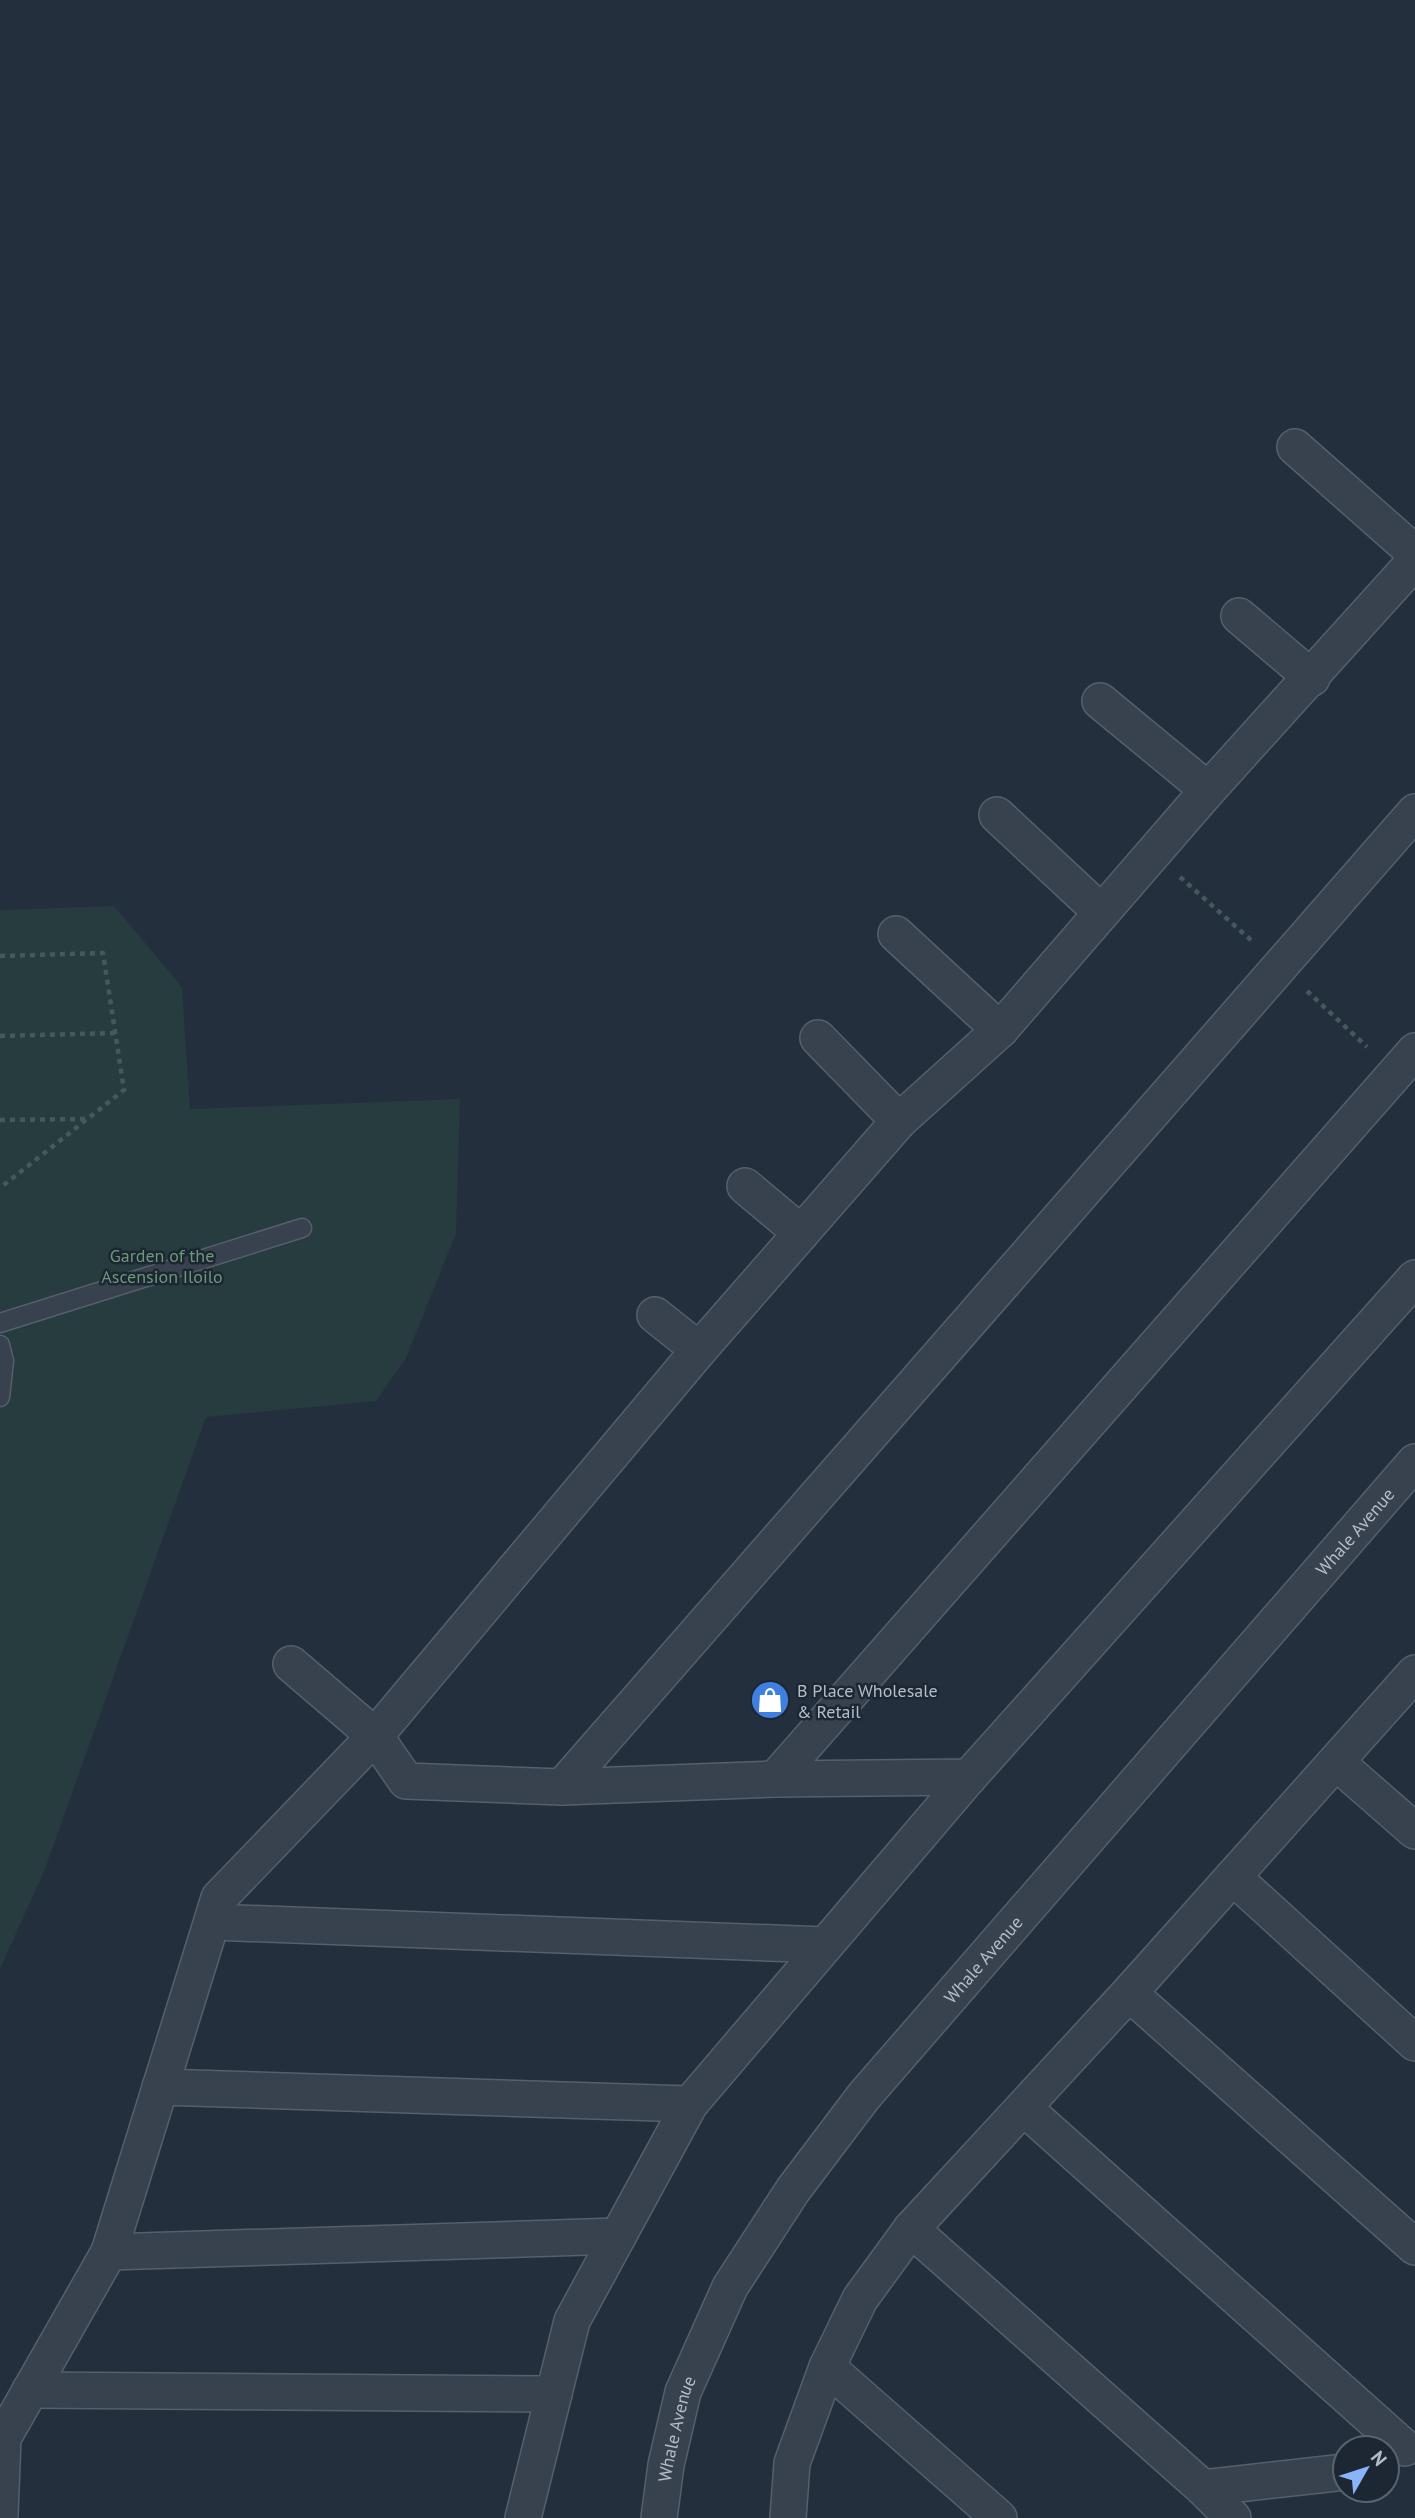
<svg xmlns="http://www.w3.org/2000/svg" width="1415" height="2518" font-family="'PT Sans',sans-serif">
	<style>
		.green { fill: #263c3f }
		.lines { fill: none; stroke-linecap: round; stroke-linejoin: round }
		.lane-casing { stroke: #565f6c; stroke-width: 21 }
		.street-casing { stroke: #565f6c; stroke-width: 38 }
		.path { stroke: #44595c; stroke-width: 4.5; stroke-dasharray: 5 5; stroke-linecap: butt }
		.lane { stroke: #38414e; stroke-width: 18 }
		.street { stroke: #38414e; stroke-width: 35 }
		.labels { text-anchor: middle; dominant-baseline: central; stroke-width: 5; stroke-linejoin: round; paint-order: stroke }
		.park-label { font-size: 18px; fill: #6b9a76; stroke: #1d2633 }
		.street-label { font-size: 18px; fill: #b4bcc9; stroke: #1d2633 }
		.poi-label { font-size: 18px; fill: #b4bcc9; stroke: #1d2633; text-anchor: start }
	</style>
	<rect width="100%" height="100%" fill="#242f3e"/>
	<polygon class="green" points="114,906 182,987 190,1109 460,1099 456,1233 406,1358 376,1401 206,1417 45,1869 0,1969 0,910"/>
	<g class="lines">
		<g class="lane-casing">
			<g id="lane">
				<polyline points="0,1323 302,1228"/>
				<polyline points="0,1345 4,1361 0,1397"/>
			</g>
		</g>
		<g class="street-casing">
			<g id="street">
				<polyline points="1295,447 1415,553"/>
				<polyline points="1239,616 1312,678"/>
				<polyline points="1100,701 1208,790"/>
				<polyline points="1415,812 562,1787 775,1779 969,1777 1415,1278"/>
				<polyline points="997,815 1101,912"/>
				<polyline points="896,934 1000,1030"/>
				<polyline points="818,1038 899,1121"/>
				<polyline points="745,1186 801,1233"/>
				<polyline points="655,1315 699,1350"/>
				<polyline points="291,1664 375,1736 406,1781 562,1787"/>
				<polyline points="1336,1762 1415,1831"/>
				<polyline points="775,1779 1415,1051"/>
				<polyline points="1233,1877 1415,2043"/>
				<polyline points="212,1922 825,1945"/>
				<polyline points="1129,1993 1415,2247"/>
				<polyline points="160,2087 690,2104"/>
				<polyline points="1024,2108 1405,2448"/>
				<polyline points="911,2229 1203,2488 1233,2518"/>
				<polyline points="109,2252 618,2236"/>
				<polyline points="827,2367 999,2518"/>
				<polyline points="30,2390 554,2394"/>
				<polyline points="1203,2488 1345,2472"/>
				<polyline points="0,2514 3,2438 109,2252 219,1898 375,1736 699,1350 899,1121 1000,1030 1208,790 1415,561"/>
				<polyline points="523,2518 572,2321 690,2104 969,1777"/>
				<path id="s1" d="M659,2518L666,2465L683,2392L730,2287L793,2190L864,2096L1415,1462"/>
				<polyline points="788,2518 792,2463 827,2367 860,2299 911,2229 1129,1993 1415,1673"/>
			</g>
		</g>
		<g class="path">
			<polyline points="1180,877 1252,941"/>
			<polyline points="0,956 103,953 124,1090 0,1188"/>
			<polyline points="1307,991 1367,1047"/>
			<polyline points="0,1036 115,1033"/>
			<polyline points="0,1120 87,1119"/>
		</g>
		<use href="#lane" class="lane"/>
		<use href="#street" class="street"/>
	</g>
	<defs>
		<g id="shop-disc" transform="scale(2.0125)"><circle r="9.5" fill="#3f7fe0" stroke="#1d2633"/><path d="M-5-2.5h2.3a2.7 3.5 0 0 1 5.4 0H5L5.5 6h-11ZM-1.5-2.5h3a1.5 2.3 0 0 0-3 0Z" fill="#fff"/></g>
	</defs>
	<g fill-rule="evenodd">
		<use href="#shop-disc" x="770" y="1700"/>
	</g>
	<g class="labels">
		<g class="park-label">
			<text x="162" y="1255">Garden of the<tspan x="162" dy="21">Ascension Iloilo</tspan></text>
		</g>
		<g class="street-label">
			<text stroke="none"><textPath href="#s1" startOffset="1225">Whale Avenue</textPath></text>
			<text stroke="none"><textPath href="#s1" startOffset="658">Whale Avenue</textPath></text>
			<text stroke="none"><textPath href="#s1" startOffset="91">Whale Avenue</textPath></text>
		</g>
		<g class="poi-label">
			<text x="797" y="1690">B Place Wholesale<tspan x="797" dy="21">&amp; Retail</tspan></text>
		</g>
	</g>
	<g transform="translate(1366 2469) rotate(51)"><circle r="33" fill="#1d2633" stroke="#59626f" stroke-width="2"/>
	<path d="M0-5L12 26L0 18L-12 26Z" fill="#8ab4f8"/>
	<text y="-10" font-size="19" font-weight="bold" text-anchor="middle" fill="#b4bcc9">N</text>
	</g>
</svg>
